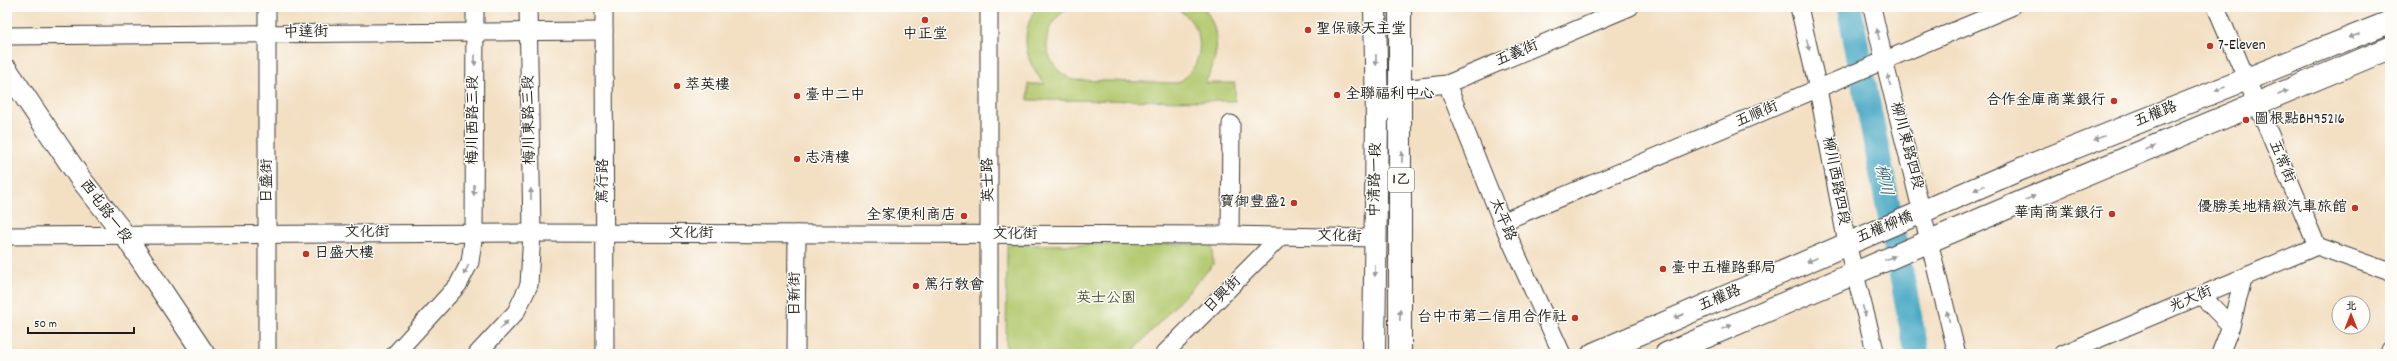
<svg xmlns="http://www.w3.org/2000/svg" width="2397" height="361" font-family="Dekko,'LXGW WenKai TC',sans-serif">
	<style>
		.green { fill: #b1c76b; stroke: #667244 }
		.lines { fill: none; stroke-linecap: round; stroke-linejoin: round }
		.river { stroke: #46a8c5; stroke-width: 25 }
		.minor-casing { stroke: #3c3935; stroke-width: 19 }
		.tertiary-casing { stroke: #3c3935; stroke-width: 23 }
		.secondary-casing { stroke: #3c3935; stroke-width: 24 }
		.primary-casing { stroke: #3c3935; stroke-width: 24 }
		.minor { stroke: #fff; stroke-width: 17 }
		.tertiary { stroke: #fff; stroke-width: 21 }
		.secondary { stroke: #fff; stroke-width: 22 }
		.primary { stroke: #fff; stroke-width: 22 }
		.oneway { fill: #999 }
		.poi-dot { fill: #c8321e; stroke: #fdfcf7; stroke-width: 1.5 }
		.labels { text-anchor: middle; dominant-baseline: central; stroke-width: 3; stroke-linejoin: round; paint-order: stroke }
		.shield { fill: #fdfcf7; stroke: #605f5e; stroke-width: 1 }
		.shield-label { font-size: 14px; font-weight: bold; fill: #1c1c1c }
		.poi-label { font-size: 15px; fill: #1c1c1c; stroke: #fdfcf7; text-anchor: start }
		.street-label { font-size: 15px; fill: #1c1c1c; stroke: #fdfcf7 }
		.park-label { font-size: 15px; fill: #505838; stroke: #fdfcf7 }
		.water-label { font-size: 16px; font-style: italic; fill: #316270; stroke: #fdfcf7 }
	</style>
	<rect width="100%" height="100%" fill="#fdfcf7"/>
	<filter id="ink" filterUnits="userSpaceOnUse"><feTurbulence type="fractalNoise" baseFrequency=".025" numOctaves="2"/><feDisplacementMap in="SourceGraphic" scale="8" xChannelSelector="R" yChannelSelector="G"/><feConvolveMatrix kernelMatrix="1 2 1 2 8 2 1 2 1" color-interpolation-filters="sRGB"/></filter>
	<filter id="wash" filterUnits="userSpaceOnUse"><feTurbulence type="fractalNoise" baseFrequency=".012" numOctaves="4" result="noise"/><feDisplacementMap in="SourceGraphic" scale="16" xChannelSelector="R" yChannelSelector="G"/><feGaussianBlur stdDeviation="0.9" result="paint"/><feColorMatrix in="noise" values="0 0 0 0 0 0 0 0 0 0 0 0 0 0 0 0 0 1.4 0 .05"/><feComposite in="paint" operator="in"/></filter>
	<g filter="url(#wash)">
		<rect width="100%" height="100%" fill="#f3dfc2"/>
		<g class="green">
			<path d="M1037,7H1074C1037,20 1039,65 1073,80L1178,83C1209,63 1206,21 1172,7H1203C1222,30 1219,58 1205,83H1235V101L1028,100V84H1045C1024,62 1019,33 1037,7Z"/>
			<polygon points="1212,244 1213,265 1130,354 1006,354 1007,245"/>
		</g>
		<g class="lines">
			<polyline class="river" points="1849,7 1917,354"/>
		</g>
	</g>
	<g filter="url(#ink)">
		<g class="lines">
			<g class="minor-casing">
				<g id="minor">
					<polyline points="267,7 267,354"/>
					<polyline points="604,7 605,354"/>
					<polyline points="1799,7 1818,89 1847,244 1876,354"/>
					<polyline points="1872,7 1884,60 1957,354"/>
					<polyline points="2216,7 2317,246 2390,272"/>
					<polyline points="7,36 604,31"/>
					<polyline points="1447,84 1502,222 1562,354"/>
					<polyline points="1377,120 1402,89 1447,84 1630,7"/>
					<polyline points="1502,222 2011,7"/>
					<polyline points="1230,235 1231,124"/>
					<polyline points="7,236 532,233 1230,235 1375,238"/>
					<polyline points="2202,296 2231,326"/>
					<polyline points="395,354 458,285 470,262 474,233 475,7"/>
					<polyline points="477,354 516,312 529,285 532,233 528,7"/>
					<polyline points="796,354 797,234"/>
					<polyline points="989,354 989,7"/>
					<polyline points="1164,354 1281,236"/>
					<polyline points="2063,354 2317,246"/>
					<polyline points="2220,354 2231,326 2243,279"/>
					<polyline points="2389,354 2390,350"/>
				</g>
			</g>
			<g class="tertiary-casing">
				<polyline id="tertiary" points="7,70 80,178 124,234 204,354"/>
			</g>
			<g class="secondary-casing">
				<g id="secondary">
					<polyline points="1593,354 2021,169 2390,22"/>
					<polyline points="1666,354 2014,205 2390,48"/>
				</g>
			</g>
			<g class="primary-casing">
				<g id="primary">
					<polyline points="1374,354 1377,120 1375,7"/>
					<polyline points="1400,354 1400,7"/>
				</g>
			</g>
			<use href="#minor" class="minor"/>
			<use href="#tertiary" class="tertiary"/>
			<use href="#secondary" class="secondary"/>
			<use href="#primary" class="primary"/>
		</g>
		<defs><path id="oneway-solid" d="M-6-.8H1V-3.2L6.5 0L1 3.2V.8H-6Z"/></defs>
		<g class="oneway">
			<use href="#oneway-solid" transform="translate(1878 34) rotate(-102)"/>
			<use href="#oneway-solid" transform="translate(2354 36) rotate(159)"/>
			<use href="#oneway-solid" transform="translate(1808 45) rotate(77)"/>
			<use href="#oneway-solid" transform="translate(475 60) rotate(90)"/>
			<use href="#oneway-solid" transform="translate(1376 60) rotate(89)"/>
			<use href="#oneway-solid" transform="translate(1889 80) rotate(-105)"/>
			<use href="#oneway-solid" transform="translate(2220 89) rotate(158)"/>
			<use href="#oneway-solid" transform="translate(2283 93) rotate(-23)"/>
			<use href="#oneway-solid" transform="translate(2099 138) rotate(158)"/>
			<use href="#oneway-solid" transform="translate(2150 148) rotate(-23)"/>
			<use href="#oneway-solid" transform="translate(1402 157) rotate(-90)"/>
			<use href="#oneway-solid" transform="translate(1979 188) rotate(156)"/>
			<use href="#oneway-solid" transform="translate(474 190) rotate(90)"/>
			<use href="#oneway-solid" transform="translate(531 194) rotate(-91)"/>
			<use href="#oneway-solid" transform="translate(2030 198) rotate(-22)"/>
			<use href="#oneway-solid" transform="translate(1890 258) rotate(-23)"/>
			<use href="#oneway-solid" transform="translate(1812 260) rotate(157)"/>
			<use href="#oneway-solid" transform="translate(466 270) rotate(118)"/>
			<use href="#oneway-solid" transform="translate(1375 271) rotate(91)"/>
			<use href="#oneway-solid" transform="translate(1864 311) rotate(75)"/>
			<use href="#oneway-solid" transform="translate(1400 315) rotate(-89)"/>
			<use href="#oneway-solid" transform="translate(1679 316) rotate(157)"/>
			<use href="#oneway-solid" transform="translate(1948 316) rotate(-104)"/>
			<use href="#oneway-solid" transform="translate(504 325) rotate(-47)"/>
			<use href="#oneway-solid" transform="translate(1727 327) rotate(-23)"/>
		</g>
	</g>
	<g class="poi-dot">
		<circle cx="925" cy="20" r="4"/>
		<circle cx="1308" cy="30" r="4"/>
		<circle cx="2210" cy="46" r="4"/>
		<circle cx="677" cy="86" r="4"/>
		<circle cx="1337" cy="95" r="4"/>
		<circle cx="797" cy="96" r="4"/>
		<circle cx="2114" cy="101" r="4"/>
		<circle cx="2246" cy="120" r="4"/>
		<circle cx="797" cy="159" r="4"/>
		<circle cx="1294" cy="203" r="4"/>
		<circle cx="2355" cy="208" r="4"/>
		<circle cx="2112" cy="214" r="4"/>
		<circle cx="964" cy="216" r="4"/>
		<circle cx="306" cy="254" r="4"/>
		<circle cx="1663" cy="269" r="4"/>
		<circle cx="916" cy="286" r="4"/>
		<circle cx="1575" cy="318" r="4"/>
	</g>
	<g class="labels">
		<rect class="shield" x="1388" y="168" width="26" height="24" rx="3"/>
		<g class="shield-label">
			<text x="1401" y="180">1乙</text>
		</g>
		<g class="poi-label">
			<text x="1316" y="30">聖保祿天主堂</text>
			<text x="925" y="35" text-anchor="middle">中正堂</text>
			<text x="2218" y="46">7-Eleven</text>
			<text x="685" y="86">萃英樓</text>
			<text x="1345" y="95">全聯福利中心</text>
			<text x="805" y="96">臺中二中</text>
			<text x="2106" y="101" text-anchor="end">合作金庫商業銀行</text>
			<text x="2254" y="120">圖根點BH95216</text>
			<text x="805" y="159">志清樓</text>
			<text x="1286" y="203" text-anchor="end">寶御豐盛2</text>
			<text x="2347" y="208" text-anchor="end">優勝美地精緻汽車旅館</text>
			<text x="2104" y="214" text-anchor="end">華南商業銀行</text>
			<text x="956" y="216" text-anchor="end">全家便利商店</text>
			<text x="314" y="254">日盛大樓</text>
			<text x="1671" y="269">臺中五權路郵局</text>
			<text x="924" y="286">篤行教會</text>
			<text x="1567" y="318" text-anchor="end">台中市第二信用合作社</text>
		</g>
		<g class="street-label">
			<text transform="translate(306 33) rotate(-1)">中達街</text>
			<text transform="translate(1517 54) rotate(-23)">五義街</text>
			<text transform="translate(1757 115) rotate(-23)">五順街</text>
			<text transform="translate(2156 115) rotate(-22)">五權路</text>
			<text transform="translate(474 120) rotate(-90)">梅川西路三段</text>
			<text transform="translate(530 120) rotate(-91)">梅川東路三段</text>
			<text transform="translate(1906 146) rotate(75)">柳川東路四段</text>
			<text transform="translate(2281 162) rotate(67)">五常街</text>
			<text transform="translate(989 180) rotate(-91)">英士路</text>
			<text transform="translate(1376 180) rotate(-89)">中清路一段</text>
			<text transform="translate(268 181) rotate(-90)">日盛街</text>
			<text transform="translate(604 181) rotate(-90)">篤行路</text>
			<text transform="translate(1835 181) rotate(79)">柳川西路四段</text>
			<text transform="translate(105 212) rotate(53)">西屯路一段</text>
			<text transform="translate(1502 220) rotate(67)">太平路</text>
			<text transform="translate(1885 228) rotate(-23)">五權柳橋</text>
			<text x="367" y="233">文化街</text>
			<text x="691" y="234">文化街</text>
			<text x="1015" y="235">文化街</text>
			<text transform="translate(1339 237) rotate(2)">文化街</text>
			<text transform="translate(796 294) rotate(-90)">日新街</text>
			<text transform="translate(1223 295) rotate(-45)">日興街</text>
			<text transform="translate(1720 299) rotate(-23)">五權路</text>
			<text transform="translate(2191 300) rotate(-23)">光大街</text>
		</g>
		<g class="park-label">
			<text x="1106" y="299">英士公園</text>
		</g>
		<g class="water-label">
			<text transform="translate(1883 180) rotate(79)">柳川</text>
		</g>
	</g>
	<rect width="2397" height="361" fill="none" stroke="#fdfcf7" stroke-width="24"/>
	<g transform="translate(2351 315)"><circle r="19" fill="#fdfcf7" stroke="#a3a29f"/>
	<path d="M0-3L7 15L0 10L-7 15Z" fill="#c8321e"/>
	<text y="-6" font-size="11" font-weight="bold" text-anchor="middle" fill="#1c1c1c">北</text>
	</g>
	<path d="M28 327v6h106v-6" fill="none" stroke="#1c1c1c" stroke-width="2"/>
	<text x="34" y="327" font-size="12" fill="#1c1c1c" stroke="#fdfcf7" stroke-width="3" paint-order="stroke">50 m</text>
</svg>
